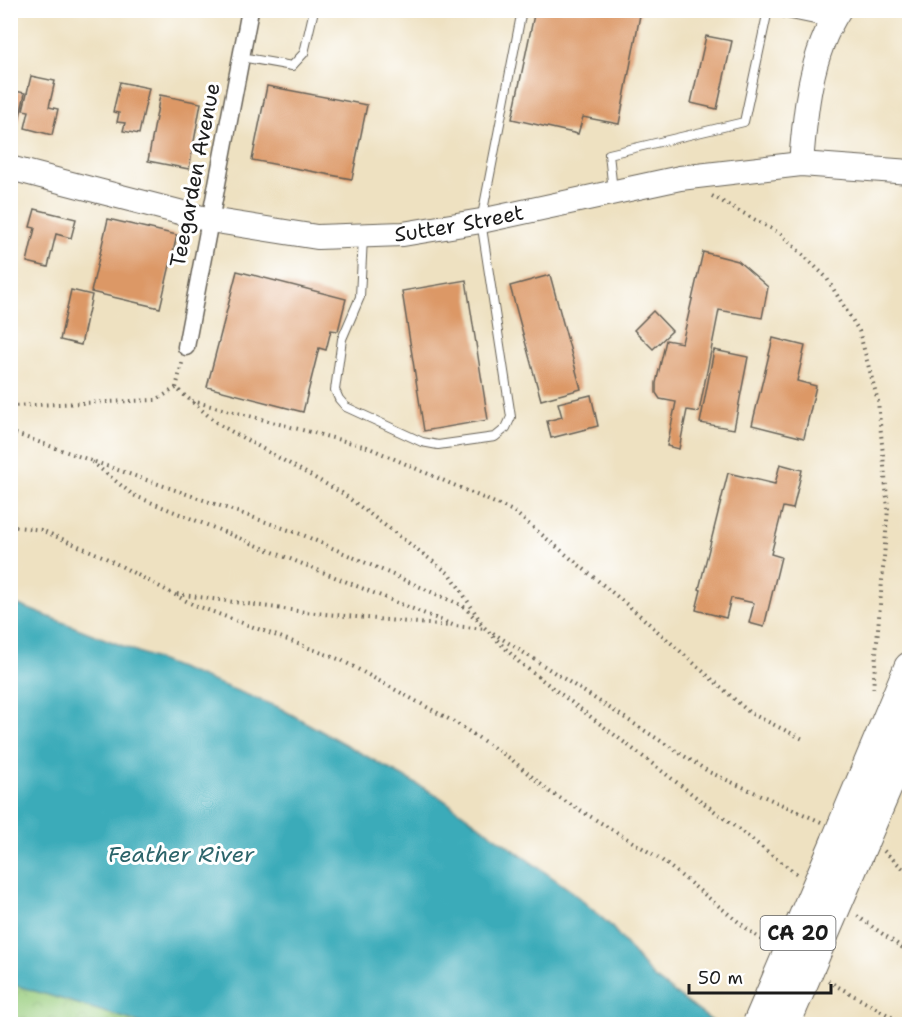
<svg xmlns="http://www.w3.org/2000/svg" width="920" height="1035" font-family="'Shantell Sans',sans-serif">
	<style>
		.park { fill: url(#park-crowns); stroke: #5a744d; stroke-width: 1.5 }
		.water { fill: #3babb9; stroke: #2c646a; stroke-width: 1.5 }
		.building { fill: #dc9866 }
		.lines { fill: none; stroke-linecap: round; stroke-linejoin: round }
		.lane-casing { stroke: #666156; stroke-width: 10 }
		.street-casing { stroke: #666156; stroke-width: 19 }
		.secondary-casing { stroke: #666156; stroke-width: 26 }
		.highway-casing { stroke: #666156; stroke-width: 34 }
		.path { stroke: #666156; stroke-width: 4; stroke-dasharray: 1.5 4.5; stroke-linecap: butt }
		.lane { stroke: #fff; stroke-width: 8 }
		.street { stroke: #fff; stroke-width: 16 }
		.secondary { stroke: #fff; stroke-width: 24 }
		.highway { stroke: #fff; stroke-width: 32 }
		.highway-bridge-casing { stroke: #666156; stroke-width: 34; stroke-linecap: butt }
		.highway-bridge { stroke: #fff; stroke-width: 32 }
		.labels { text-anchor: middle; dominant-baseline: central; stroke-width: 6; stroke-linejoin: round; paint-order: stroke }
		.shield { fill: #fff; stroke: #606060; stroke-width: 1.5 }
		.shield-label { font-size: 20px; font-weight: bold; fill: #1c1c1c }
		.street-label { font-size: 21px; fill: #1c1c1c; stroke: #fff }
		.water-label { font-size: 22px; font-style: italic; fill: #2c646a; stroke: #fff }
	</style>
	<defs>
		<pattern id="park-crowns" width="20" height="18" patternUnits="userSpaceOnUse" patternTransform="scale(1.5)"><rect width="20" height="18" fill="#99cd7e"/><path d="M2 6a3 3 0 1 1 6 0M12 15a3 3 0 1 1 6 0" fill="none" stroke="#83af6c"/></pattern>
	</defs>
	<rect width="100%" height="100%" fill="#fff"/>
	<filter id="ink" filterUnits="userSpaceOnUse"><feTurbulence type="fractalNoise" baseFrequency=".0167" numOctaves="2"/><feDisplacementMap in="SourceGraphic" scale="12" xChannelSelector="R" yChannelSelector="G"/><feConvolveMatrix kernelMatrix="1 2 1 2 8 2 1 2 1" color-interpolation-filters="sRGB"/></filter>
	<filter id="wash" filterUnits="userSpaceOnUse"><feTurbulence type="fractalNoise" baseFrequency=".008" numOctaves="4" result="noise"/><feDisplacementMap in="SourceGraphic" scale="24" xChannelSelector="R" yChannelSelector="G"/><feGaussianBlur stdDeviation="1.35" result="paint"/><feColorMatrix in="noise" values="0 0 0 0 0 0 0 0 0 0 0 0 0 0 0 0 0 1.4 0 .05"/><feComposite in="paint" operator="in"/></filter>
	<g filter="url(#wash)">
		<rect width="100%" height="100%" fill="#eee1c1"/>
		<polygon class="park" points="11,963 206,1024 11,1024"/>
		<polygon class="water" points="11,602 278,707 438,796 570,890 610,925 653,977 716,1024 144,1024 11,984"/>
		<g id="blocks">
			<g class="building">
				<polygon points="535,10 641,10 619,124 583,117 578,134 512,119"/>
				<polygon points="706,36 732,41 717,109 691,103"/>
				<polygon points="31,76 55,81 49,107 58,109 52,135 25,128 29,111 23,110"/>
				<polygon points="120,82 149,88 139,134 123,131 125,123 117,122 119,113 113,112"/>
				<polygon points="267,86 367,105 352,179 252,160"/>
				<polygon points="10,90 25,93 19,121 10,119"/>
				<polygon points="160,95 201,103 189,169 148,161"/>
				<polygon points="35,209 76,219 71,238 56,234 48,267 27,262 35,228 30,227"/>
				<polygon points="108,219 177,235 160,308 91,292"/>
				<polygon points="703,252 738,261 768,287 762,318 719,310 699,412 687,410 679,449 667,446 676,402 660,399 656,393 656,383 666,340 682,343"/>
				<polygon points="237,271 346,299 338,331 331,330 326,350 319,348 303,412 207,387"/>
				<polygon points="550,275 581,389 541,400 510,286"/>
				<polygon points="466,280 488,420 424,431 402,291"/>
				<polygon points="71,290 92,295 81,345 60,340"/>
				<polygon points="653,311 672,331 653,349 634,330"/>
				<polygon points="773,338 805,346 797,381 816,386 804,438 752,425"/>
				<polygon points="714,350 748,357 734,429 700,423"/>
				<polygon points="591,395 598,426 551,438 547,421 562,417 558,403"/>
				<polygon points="780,464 802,470 793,509 783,507 771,554 781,557 764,627 749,623 754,603 731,598 726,618 696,610 701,590 699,589 728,473 775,484"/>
			</g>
		</g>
	</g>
	<g filter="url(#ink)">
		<use href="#blocks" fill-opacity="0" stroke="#666156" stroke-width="1.5"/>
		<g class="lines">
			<g class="lane-casing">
				<g id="lane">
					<polyline points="768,10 830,23"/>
					<polyline points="241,57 292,66 304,53 314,10"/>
					<polyline points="613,191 609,154 744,122 768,10"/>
					<polyline points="363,237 360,297 342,339 335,390 339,399 346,407 422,442 438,445 495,437 506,428 511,417 481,221 522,10"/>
				</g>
			</g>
			<g class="street-casing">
				<polyline id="street" points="186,347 250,10"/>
			</g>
			<g class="secondary-casing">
				<g id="secondary">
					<path d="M801,164C805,112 810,55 839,10"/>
					<path id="s1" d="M10,168L210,220L317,237L403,234L481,221L680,178L801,164L910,172"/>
				</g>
			</g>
			<g class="highway-casing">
				<g id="highway">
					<polyline points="837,842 910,668"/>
					<polyline points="858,852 910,731"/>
				</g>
			</g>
			<g class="path">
				<polyline points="712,196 781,234 826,277 859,331 878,401 888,509 873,689"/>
				<polyline points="182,363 176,388 218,424 342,493 451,575 481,622"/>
				<polyline points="192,401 367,447 513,511 636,612 750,713 805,740"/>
				<polyline points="10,406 156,400 176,388"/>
				<polyline points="10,432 303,535 463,606 520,663 797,874"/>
				<polyline points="92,462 133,495 455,626 485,629"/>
				<polyline points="10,526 41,530 102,556 192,604 341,660 456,723 511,759 550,792 659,858 756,936 768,944"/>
				<polyline points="177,594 305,612 449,626"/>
				<polyline points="493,633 709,772 821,822"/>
				<polyline points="884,851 910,875"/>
				<polyline points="857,916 910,953"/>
				<polyline points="828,981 904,1024"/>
			</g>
			<use href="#lane" class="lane"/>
			<use href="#street" class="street"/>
			<use href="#secondary" class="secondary"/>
			<use href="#highway" class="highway"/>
			<g class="highway-bridge-casing">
				<g id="highway-bridge">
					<polyline points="759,1024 837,842"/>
					<polyline points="784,1024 858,852"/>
				</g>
			</g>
			<use href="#highway-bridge" class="highway-bridge"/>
		</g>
	</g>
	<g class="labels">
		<rect class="shield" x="760.5" y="916" width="75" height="34" rx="4.5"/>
		<g class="shield-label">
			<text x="798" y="933">CA 20</text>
		</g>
		<g class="street-label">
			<text transform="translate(195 175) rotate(-79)">Teegarden Avenue</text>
			<text stroke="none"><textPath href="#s1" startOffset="458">Sutter Street</textPath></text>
		</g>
		<g class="water-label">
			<text x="181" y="854">Feather River</text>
		</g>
	</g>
	<rect width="920" height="1035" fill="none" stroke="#fff" stroke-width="36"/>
	<path d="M689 984v9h142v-9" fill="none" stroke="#1c1c1c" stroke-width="3"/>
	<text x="698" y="984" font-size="18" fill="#1c1c1c" stroke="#ffffff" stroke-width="4.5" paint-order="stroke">50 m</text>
</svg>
